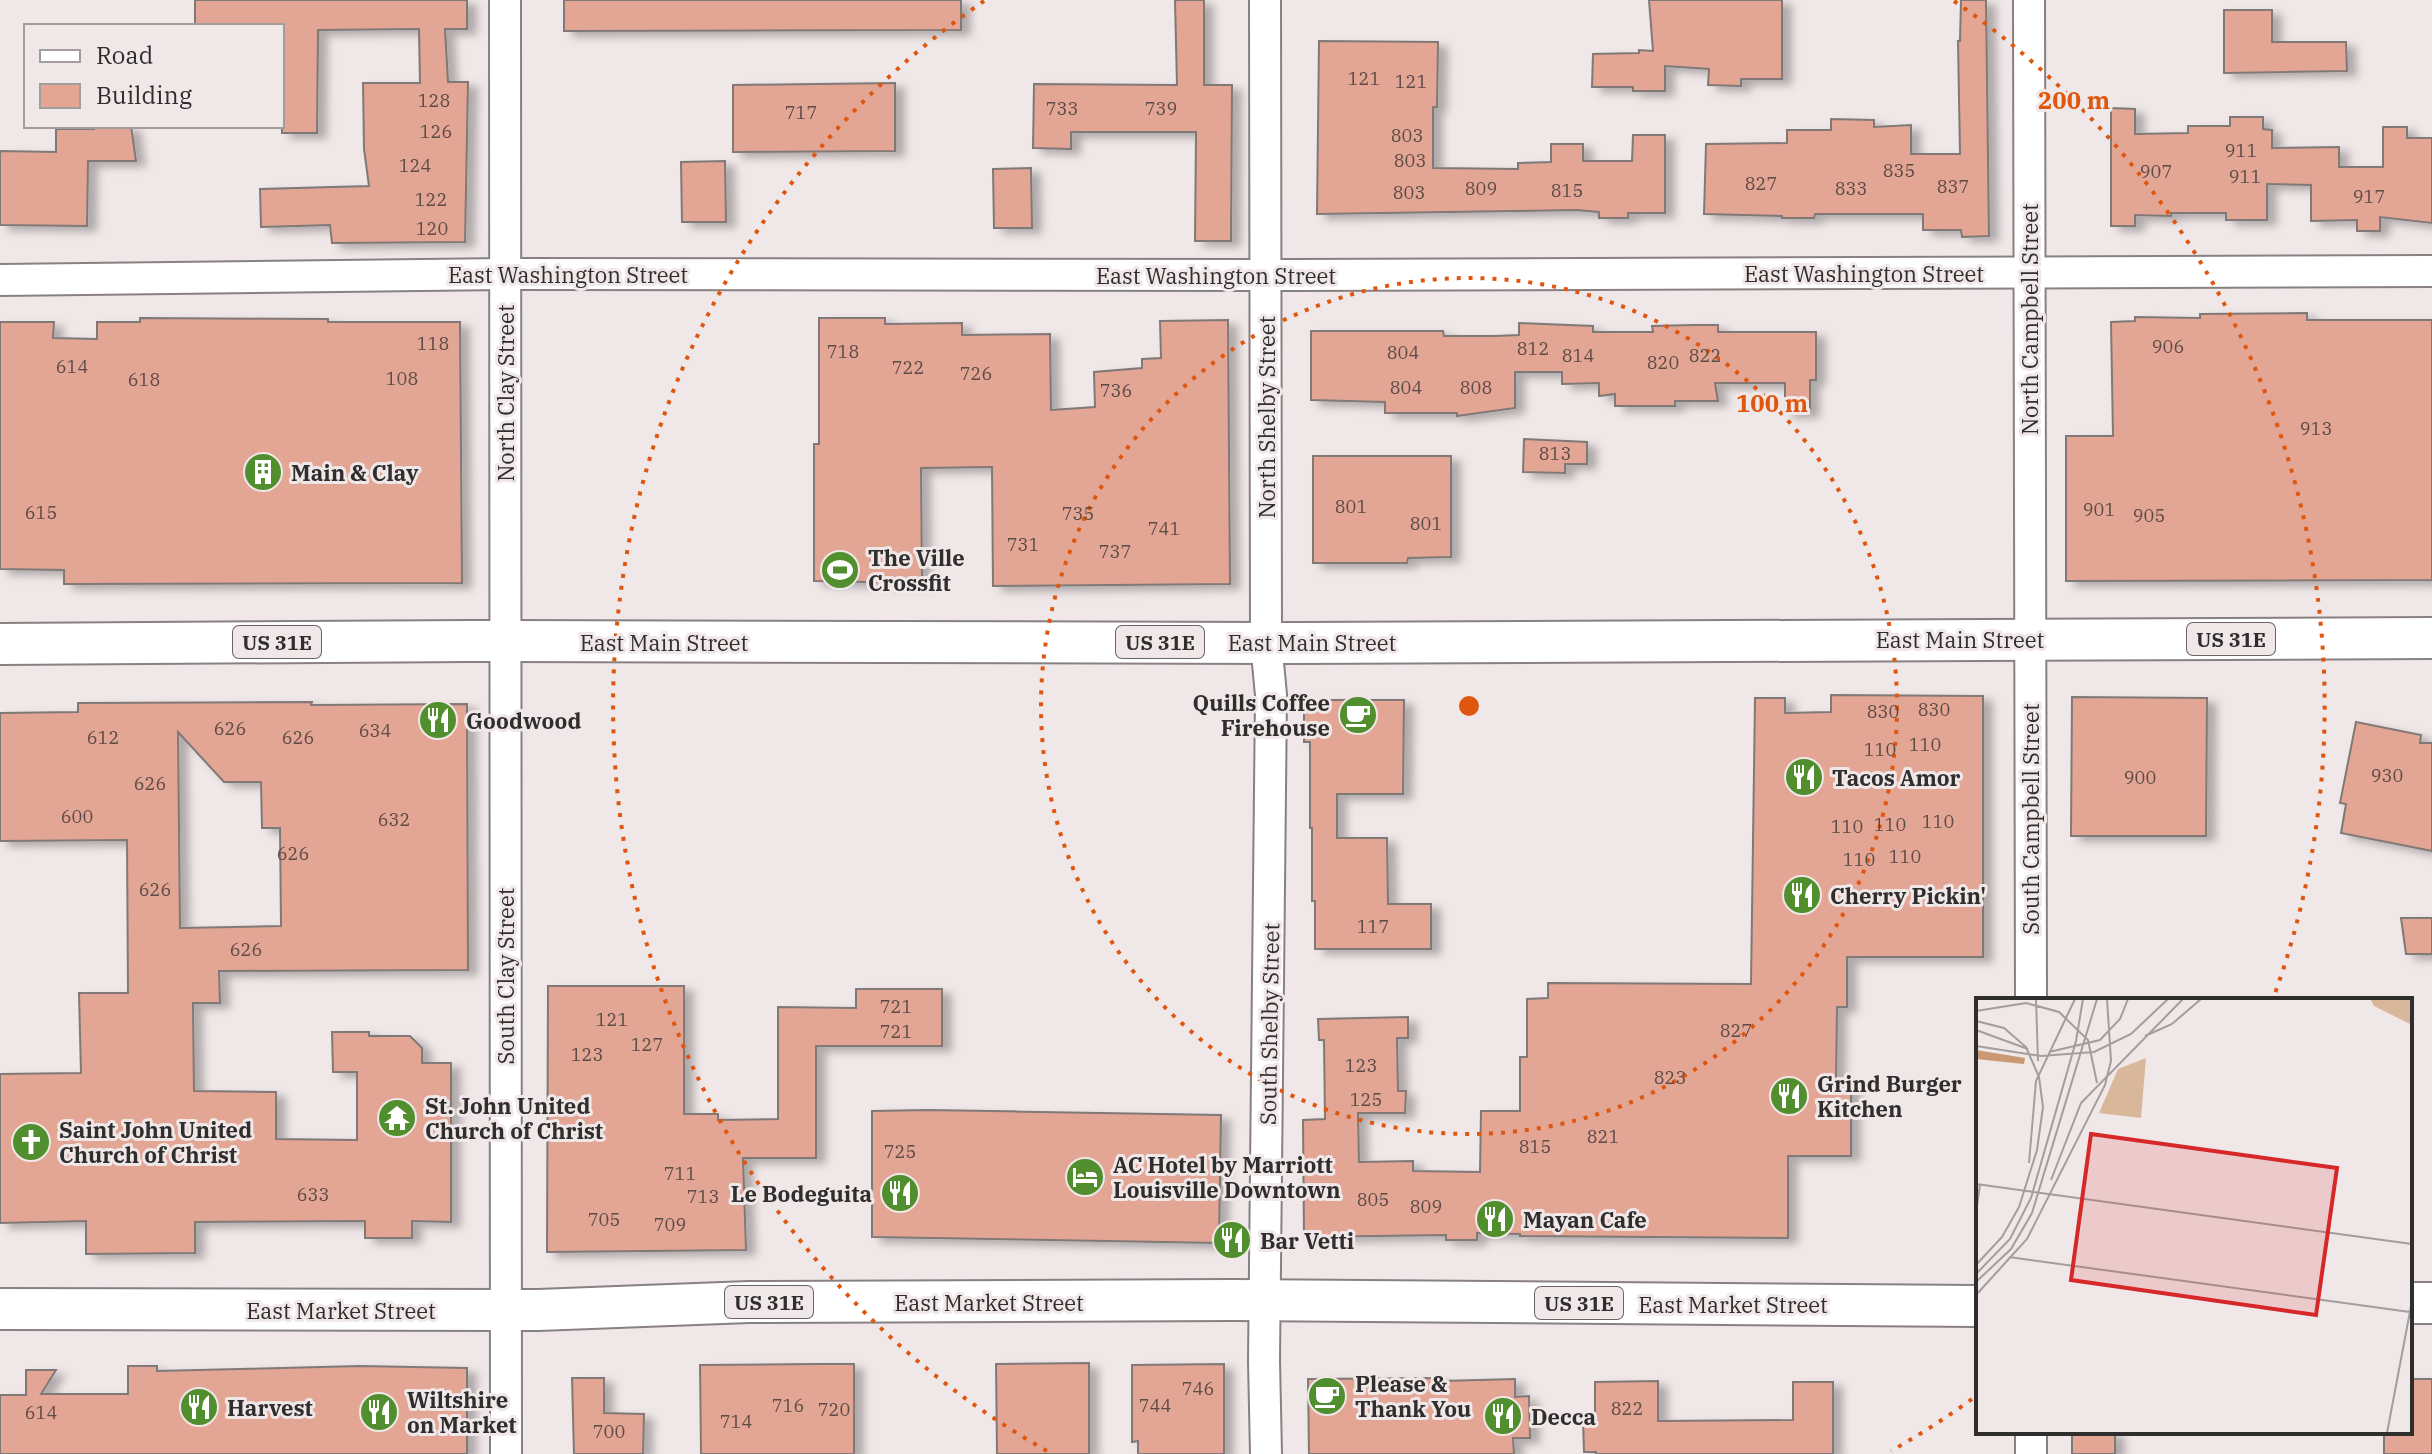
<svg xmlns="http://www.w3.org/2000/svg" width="2432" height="1454" font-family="'IBM Plex Serif',serif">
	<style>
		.building { fill: #e3a594; stroke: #807977; stroke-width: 2; fill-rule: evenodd; filter: url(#shadow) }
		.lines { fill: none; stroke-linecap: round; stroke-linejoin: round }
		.minor-casing { stroke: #888081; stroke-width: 34 }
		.major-casing { stroke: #888081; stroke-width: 44 }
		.minor { stroke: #fff; stroke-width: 30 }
		.major { stroke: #fff; stroke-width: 40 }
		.ring { fill: none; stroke: #df570e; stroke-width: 4; stroke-dasharray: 4 8 }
		.labels { text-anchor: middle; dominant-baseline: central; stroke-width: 6; stroke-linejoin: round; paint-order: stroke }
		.number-label { font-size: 18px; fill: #5d4b47 }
		.shield { fill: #f0e7e8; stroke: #6a6565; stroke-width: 2 }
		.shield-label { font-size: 20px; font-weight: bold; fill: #302d2d }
		.street-label { font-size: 22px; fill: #302d2d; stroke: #f0e7e8 }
		.poi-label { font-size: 22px; font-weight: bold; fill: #302d2d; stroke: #f0e7e8; text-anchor: start }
		.inset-road { fill: none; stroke: #a39d9d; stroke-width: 2 }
		.view { fill: #d62828; fill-opacity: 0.15; stroke: #d62828; stroke-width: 4 }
		.inset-edge { fill: none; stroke: #302d2d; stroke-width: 4 }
		.centre { fill: #df570e; stroke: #f0e7e8; stroke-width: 4 }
		.ring-label { font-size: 24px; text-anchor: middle; font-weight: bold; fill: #df570e; stroke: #f0e7e8; stroke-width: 6; stroke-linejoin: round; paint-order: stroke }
	</style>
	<defs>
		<filter id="shadow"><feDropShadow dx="9" dy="5" stdDeviation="4" flood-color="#0004"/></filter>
	</defs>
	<rect width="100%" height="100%" fill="#f0e7e8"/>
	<g class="building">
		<polygon points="195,0 467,0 467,29 445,29 448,82 468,82 465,242 332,243 330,225 261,227 260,189 369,186 364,149 363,83 420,83 419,29 318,30 317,133 282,133 282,26 195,26"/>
		<polygon points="564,0 961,0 961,30 564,31"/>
		<polygon points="1175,0 1204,0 1204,85 1232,85 1231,241 1195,241 1196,132 1071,132 1071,149 1033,148 1034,84 1177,85"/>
		<polygon points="1649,0 1782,0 1782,79 1741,79 1741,86 1708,85 1709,69 1665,66 1665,91 1633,91 1633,87 1592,87 1593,54 1639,53 1639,50 1653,51"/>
		<polygon points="1961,0 1986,0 1989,236 1962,237 1961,230 1923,230 1923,214 1815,214 1814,218 1782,218 1782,216 1704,214 1706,144 1787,143 1787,130 1831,130 1831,119 1874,120 1874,127 1911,125 1911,154 1960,154 1958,41 1960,41"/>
		<polygon points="2224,10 2272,10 2272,42 2346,42 2347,71 2224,73"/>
		<polygon points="1319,41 1438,42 1437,107 1433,107 1433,168 1518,169 1518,163 1551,162 1551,144 1583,144 1583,161 1632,161 1633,135 1665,135 1665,213 1628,213 1628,218 1599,218 1599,212 1576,210 1317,214"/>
		<polygon points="895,83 895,151 733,152 733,85"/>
		<polygon points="2111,108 2135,109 2135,134 2188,133 2188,126 2230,126 2230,117 2263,117 2263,129 2272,130 2272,148 2339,147 2339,167 2383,167 2383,127 2407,127 2407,138 2432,138 2432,223 2380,217 2380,231 2357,231 2357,220 2311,221 2311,185 2267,184 2267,220 2226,220 2226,213 2171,213 2171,216 2135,215 2135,226 2111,226"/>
		<polygon points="94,126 131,126 136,161 88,161 87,226 0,225 0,151 56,152 56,129 94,129"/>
		<polygon points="725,161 726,222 682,222 681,162"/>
		<polygon points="1031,168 1032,228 994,228 993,169"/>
		<polygon points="2307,313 2307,320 2432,320 2432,580 2066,581 2066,436 2113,436 2111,322 2135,321 2135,317 2200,318 2200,314"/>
		<polygon points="140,318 328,319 328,322 460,322 462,583 64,584 64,570 0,569 0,322 54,322 53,338 97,339 97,322 140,322"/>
		<polygon points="819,318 885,318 885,324 962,323 962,335 1050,334 1051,410 1095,407 1094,372 1142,368 1142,359 1161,358 1160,321 1228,320 1230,584 993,586 992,467 921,468 922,583 814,581 814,444 819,444"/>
		<polygon points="1519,323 1593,326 1593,332 1653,332 1652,326 1694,325 1718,325 1718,332 1816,332 1816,380 1810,380 1810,412 1785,413 1785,383 1715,383 1718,401 1675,401 1675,406 1615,406 1615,394 1599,396 1599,383 1562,384 1562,372 1515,372 1515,408 1457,416 1457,413 1385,413 1385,402 1311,400 1311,331 1443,331 1444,336 1494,336 1519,335"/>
		<polygon points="1524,439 1587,442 1587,464 1565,464 1565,473 1523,472"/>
		<polygon points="1313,456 1451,456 1451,557 1408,558 1407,563 1313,563"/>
		<polygon points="1831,695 1983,696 1983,957 1847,957 1847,1007 1837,1007 1836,1083 1851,1083 1851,1156 1788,1156 1788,1238 1520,1236 1520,1234 1477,1233 1477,1240 1446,1240 1446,1235 1304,1237 1303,1120 1325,1119 1324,1040 1319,1040 1318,1019 1408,1017 1408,1038 1397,1038 1398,1091 1406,1091 1405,1113 1358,1113 1359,1162 1413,1161 1413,1171 1480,1172 1481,1111 1520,1111 1520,1057 1527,1057 1527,999 1548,998 1548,983 1751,984 1755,698 1785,698 1785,713 1831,712"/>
		<polygon points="2072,697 2207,698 2206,836 2071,836"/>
		<polygon points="1304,700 1404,700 1403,794 1337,794 1337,838 1387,838 1388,904 1431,904 1431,949 1315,949 1315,901 1312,901 1312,828 1310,828 1310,742 1304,742"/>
		<path d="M312,702L311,705L467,704L468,970L219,971L220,1003H193L194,1091L276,1092V1139L357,1140V1072H333L332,1032H369V1036H410L422,1048V1063H451V1222L412,1221V1238H365V1221L195,1222V1253L86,1254V1221L0,1223V1074L81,1073L79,993H128L127,840L0,841V713L78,712V703ZM178,732L224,782H261L262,828H280L281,926L180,928Z"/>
		<polygon points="2356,722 2421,735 2420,743 2432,743 2432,851 2341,833 2346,804 2340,803"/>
		<polygon points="2401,918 2432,918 2432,954 2406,954"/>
		<polygon points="548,986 684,986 684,1114 718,1114 718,1120 778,1119 778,1007 856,1008 856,989 942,989 942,1046 816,1046 816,1158 743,1158 746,1250 547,1252"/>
		<polygon points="928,1110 1221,1115 1219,1243 872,1237 872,1111"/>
		<polygon points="1089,1363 1089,1454 997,1454 996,1364"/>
		<polygon points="814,1364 854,1364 854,1454 701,1454 700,1365"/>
		<polygon points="1224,1364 1224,1454 1138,1454 1138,1441 1132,1442 1132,1365"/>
		<polygon points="128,1366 157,1366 157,1371 360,1366 467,1368 467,1454 0,1454 0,1395 26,1395 26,1370 56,1370 41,1394 128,1394"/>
		<polygon points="572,1378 604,1378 604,1413 644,1414 643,1454 574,1454"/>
		<polygon points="1442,1378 1442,1381 1515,1379 1515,1397 1529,1396 1530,1438 1513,1438 1514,1454 1309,1454 1308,1379"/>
		<polygon points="2410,1379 2432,1379 2432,1454 2384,1454 2384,1432 2410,1432"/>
		<polygon points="1658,1381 1658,1421 1793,1420 1793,1382 1833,1382 1833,1454 1596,1454 1596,1452 1584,1452 1583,1419 1595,1419 1595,1382"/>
		<rect x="2072" y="1432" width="43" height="22"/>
	</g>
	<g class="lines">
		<g class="minor-casing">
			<g id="minor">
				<polyline points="505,0 506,1454"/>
				<polyline points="1265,0 1266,642 1271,695 1264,1361 1266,1454"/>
				<polyline points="2029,0 2031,1000"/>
				<polyline points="0,280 505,274 1294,275 2432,271"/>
				<polyline points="2031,1454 2031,1432"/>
			</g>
		</g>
		<g class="major-casing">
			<g id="major">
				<polyline points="0,644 469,641 1296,643 2432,638"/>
				<polyline points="2410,1303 2432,1303"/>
				<polyline points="0,1309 538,1310 749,1302 1231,1300 1978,1306"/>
			</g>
		</g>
		<use href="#minor" class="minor"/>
		<use href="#major" class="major"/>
	</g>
	<g class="ring">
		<circle cx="1469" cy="706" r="428"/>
		<path d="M1972 1399A856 856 0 0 1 1891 1451M1047 1451A856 856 0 0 1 984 1M1954 1A856 856 0 0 1 2273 999"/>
	</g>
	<defs>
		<g id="building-disc" transform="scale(2)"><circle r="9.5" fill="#508e2e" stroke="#f0e7e8"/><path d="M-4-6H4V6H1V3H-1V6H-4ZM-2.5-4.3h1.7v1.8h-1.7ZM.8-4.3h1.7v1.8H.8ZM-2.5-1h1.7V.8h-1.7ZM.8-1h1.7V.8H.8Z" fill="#fff"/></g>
		<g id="stadium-disc" transform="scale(2)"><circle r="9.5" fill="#508e2e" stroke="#f0e7e8"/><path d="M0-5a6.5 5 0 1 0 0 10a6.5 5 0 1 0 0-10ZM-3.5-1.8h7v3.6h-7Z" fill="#fff"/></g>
		<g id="cafe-disc" transform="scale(2)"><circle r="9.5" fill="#508e2e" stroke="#f0e7e8"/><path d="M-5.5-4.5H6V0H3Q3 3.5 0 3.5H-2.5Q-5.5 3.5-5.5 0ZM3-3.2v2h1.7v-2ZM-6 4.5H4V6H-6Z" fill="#fff"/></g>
		<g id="restaurant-disc" transform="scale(2)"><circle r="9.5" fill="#508e2e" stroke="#f0e7e8"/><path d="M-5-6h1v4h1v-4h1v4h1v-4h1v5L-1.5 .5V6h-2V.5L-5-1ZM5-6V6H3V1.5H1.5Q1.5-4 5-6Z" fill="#fff"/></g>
		<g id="temple-disc" transform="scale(2)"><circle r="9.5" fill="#508e2e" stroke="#f0e7e8"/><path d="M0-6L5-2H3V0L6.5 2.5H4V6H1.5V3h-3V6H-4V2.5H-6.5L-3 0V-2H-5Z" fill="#fff"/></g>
		<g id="church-disc" transform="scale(2)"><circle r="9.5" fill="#508e2e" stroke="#f0e7e8"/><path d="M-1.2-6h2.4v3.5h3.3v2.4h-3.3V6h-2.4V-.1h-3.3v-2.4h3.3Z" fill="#fff"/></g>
		<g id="hotel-disc" transform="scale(2)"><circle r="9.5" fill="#508e2e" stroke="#f0e7e8"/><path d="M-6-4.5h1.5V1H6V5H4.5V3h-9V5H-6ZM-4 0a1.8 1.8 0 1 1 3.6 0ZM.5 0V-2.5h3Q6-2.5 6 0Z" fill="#fff"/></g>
	</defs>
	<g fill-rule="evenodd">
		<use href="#building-disc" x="263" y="472"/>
		<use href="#stadium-disc" x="840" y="570"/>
		<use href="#cafe-disc" x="1358" y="715"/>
		<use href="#restaurant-disc" x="438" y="720"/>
		<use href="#restaurant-disc" x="1804" y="777"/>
		<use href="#restaurant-disc" x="1802" y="895"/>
		<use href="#restaurant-disc" x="1789" y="1096"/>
		<use href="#temple-disc" x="397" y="1118"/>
		<use href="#church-disc" x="31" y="1142"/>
		<use href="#hotel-disc" x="1085" y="1177"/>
		<use href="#restaurant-disc" x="900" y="1193"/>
		<use href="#restaurant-disc" x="1495" y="1219"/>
		<use href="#restaurant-disc" x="1232" y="1240"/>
		<use href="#cafe-disc" x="1327" y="1396"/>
		<use href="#restaurant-disc" x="199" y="1407"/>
		<use href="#restaurant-disc" x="379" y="1412"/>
		<use href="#restaurant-disc" x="1503" y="1416"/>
	</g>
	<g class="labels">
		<g class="number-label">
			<text x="1364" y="78">121</text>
			<text x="1411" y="81">121</text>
			<text x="434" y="100">128</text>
			<text x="1062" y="108">733</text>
			<text x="1161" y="108">739</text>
			<text x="801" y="112">717</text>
			<text x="436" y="131">126</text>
			<text x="1407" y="135">803</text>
			<text x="2241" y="150">911</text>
			<text x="1410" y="160">803</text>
			<text x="415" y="165">124</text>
			<text x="1899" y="170">835</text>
			<text x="2156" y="171">907</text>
			<text x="2245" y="176">911</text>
			<text x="1761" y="183">827</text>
			<text x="1953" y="186">837</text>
			<text x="1481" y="188">809</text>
			<text x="1851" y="188">833</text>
			<text x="1567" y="190">815</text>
			<text x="1409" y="192">803</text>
			<text x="2369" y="196">917</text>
			<text x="431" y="199">122</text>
			<text x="432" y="228">120</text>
			<text x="433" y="343">118</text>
			<text x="2168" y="346">906</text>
			<text x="1533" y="348">812</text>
			<text x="843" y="351">718</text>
			<text x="1403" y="352">804</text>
			<text x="1578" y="355">814</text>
			<text x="1705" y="355">822</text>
			<text x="1663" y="362">820</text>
			<text x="72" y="366">614</text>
			<text x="908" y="367">722</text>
			<text x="976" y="373">726</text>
			<text x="402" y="378">108</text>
			<text x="144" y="379">618</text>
			<text x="1406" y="387">804</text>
			<text x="1476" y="387">808</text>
			<text x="1116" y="390">736</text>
			<text x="2316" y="428">913</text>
			<text x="1555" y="453">813</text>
			<text x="1351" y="506">801</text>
			<text x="2099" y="509">901</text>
			<text x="41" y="512">615</text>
			<text x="1078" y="513">735</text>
			<text x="2149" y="515">905</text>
			<text x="1426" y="523">801</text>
			<text x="1164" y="528">741</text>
			<text x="1023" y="544">731</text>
			<text x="1115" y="551">737</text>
			<text x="1934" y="709">830</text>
			<text x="1883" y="711">830</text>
			<text x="230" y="728">626</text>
			<text x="375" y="730">634</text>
			<text x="103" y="737">612</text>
			<text x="298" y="737">626</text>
			<text x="1925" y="744">110</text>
			<text x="1880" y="749">110</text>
			<text x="2387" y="775">930</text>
			<text x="2140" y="777">900</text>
			<text x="150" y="783">626</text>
			<text x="77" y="816">600</text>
			<text x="394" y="819">632</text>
			<text x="1938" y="821">110</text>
			<text x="1890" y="824">110</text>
			<text x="1847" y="826">110</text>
			<text x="293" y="853">626</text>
			<text x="1905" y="856">110</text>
			<text x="1859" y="859">110</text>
			<text x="155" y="889">626</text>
			<text x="1373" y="926">117</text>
			<text x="246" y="949">626</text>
			<text x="896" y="1006">721</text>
			<text x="612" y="1019">121</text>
			<text x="1736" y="1030">827</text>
			<text x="896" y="1031">721</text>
			<text x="647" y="1044">127</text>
			<text x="587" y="1054">123</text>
			<text x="1361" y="1065">123</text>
			<text x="1670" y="1077">823</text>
			<text x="1366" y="1099">125</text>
			<text x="1603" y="1136">821</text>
			<text x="1535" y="1146">815</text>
			<text x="900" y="1151">725</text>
			<text x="680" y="1173">711</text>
			<text x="313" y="1194">633</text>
			<text x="703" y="1196">713</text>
			<text x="1373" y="1199">805</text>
			<text x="1426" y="1206">809</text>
			<text x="604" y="1219">705</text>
			<text x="670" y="1224">709</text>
			<text x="1198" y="1388">746</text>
			<text x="788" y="1405">716</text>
			<text x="1155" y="1405">744</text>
			<text x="1627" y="1408">822</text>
			<text x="834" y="1409">720</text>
			<text x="41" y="1412">614</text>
			<text x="736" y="1421">714</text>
			<text x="609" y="1431">700</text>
		</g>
		<g class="shield">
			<rect x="2187" y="623" width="88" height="32" rx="6"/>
			<rect x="233" y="626" width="88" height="32" rx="6"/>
			<rect x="1116" y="626" width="88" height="32" rx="6"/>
			<rect x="725" y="1286" width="88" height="32" rx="6"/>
			<rect x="1535" y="1287" width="88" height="32" rx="6"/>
		</g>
		<g class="shield-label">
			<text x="2231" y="639">US 31E</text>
			<text x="277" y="642">US 31E</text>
			<text x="1160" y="642">US 31E</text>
			<text x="769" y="1302">US 31E</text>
			<text x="1579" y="1303">US 31E</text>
		</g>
		<g class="street-label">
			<text x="1864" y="273">East Washington Street</text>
			<text x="568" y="274">East Washington Street</text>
			<text x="1216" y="275">East Washington Street</text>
			<text transform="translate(2029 319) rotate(-90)">North Campbell Street</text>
			<text transform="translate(505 393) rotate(-90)">North Clay Street</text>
			<text transform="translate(1266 417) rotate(-90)">North Shelby Street</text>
			<text x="1960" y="639">East Main Street</text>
			<text x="664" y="642">East Main Street</text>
			<text x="1312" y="642">East Main Street</text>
			<text transform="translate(2030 819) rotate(-90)">South Campbell Street</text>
			<text transform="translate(505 976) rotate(-90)">South Clay Street</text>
			<text transform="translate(1269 1024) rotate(-89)">South Shelby Street</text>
			<text x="989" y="1302">East Market Street</text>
			<text x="1733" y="1304">East Market Street</text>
			<text x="341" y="1310">East Market Street</text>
		</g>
		<g class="poi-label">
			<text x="291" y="472">Main &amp; Clay</text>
			<text x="868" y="557">The Ville<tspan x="868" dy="25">Crossfit</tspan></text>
			<text x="1330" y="702" text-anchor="end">Quills Coffee<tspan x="1330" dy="25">Firehouse</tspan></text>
			<text x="466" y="720">Goodwood</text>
			<text x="1832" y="777">Tacos Amor</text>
			<text x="1830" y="895">Cherry Pickin'</text>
			<text x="1817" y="1083">Grind Burger<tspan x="1817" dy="25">Kitchen</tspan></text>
			<text x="425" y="1105">St. John United<tspan x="425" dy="25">Church of Christ</tspan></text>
			<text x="59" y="1129">Saint John United<tspan x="59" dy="25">Church of Christ</tspan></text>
			<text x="1113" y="1164">AC Hotel by Marriott<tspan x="1113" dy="25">Louisville Downtown</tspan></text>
			<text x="872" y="1193" text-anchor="end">Le Bodeguita</text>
			<text x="1523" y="1219">Mayan Cafe</text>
			<text x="1260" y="1240">Bar Vetti</text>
			<text x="1355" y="1383">Please &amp;<tspan x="1355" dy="25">Thank You</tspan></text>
			<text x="407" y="1399">Wiltshire<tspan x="407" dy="25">on Market</tspan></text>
			<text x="227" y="1407">Harvest</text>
			<text x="1531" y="1416">Decca</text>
		</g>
	</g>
	<g transform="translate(1976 998)">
		<rect width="436" height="436" fill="#f0e7e8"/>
		<path d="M394,1H436V27L398,8ZM170,60L165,120L123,115L142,71Z" fill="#d9b79b"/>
		<path d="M0,52L49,60L48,66L0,61Z" fill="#c99972"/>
		<path class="inset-road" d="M60,1L62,63M0,13L50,5L83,14L112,42L121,85M0,23L28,30L50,49L63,79L67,109L61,152L43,209L26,239L0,267M0,32L52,51M169,38L196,26L225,1M0,48L65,58L118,54L155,36L192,1M73,54L124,42L144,21L152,1M53,165L60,83L99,1M75,182L105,105L207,1M0,186L436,246M0,214L4,187M33,259L434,314M0,276L34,241L55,200L100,43L107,1M0,284L35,251L56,215L121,1M0,297L51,241L129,87L135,63L131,1M411,435L436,303"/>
		<path class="view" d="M115,136L361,170L340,317L95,282Z"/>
		<rect width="436" height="436" class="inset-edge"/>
	</g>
	<circle cx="1469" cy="706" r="12" class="centre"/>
	<g class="ring-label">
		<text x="2074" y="109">200 m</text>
		<text x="1772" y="412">100 m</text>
	</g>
	<rect x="24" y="24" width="260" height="104" fill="#f0e7e8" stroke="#a39d9d" stroke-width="2"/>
	<rect x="40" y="50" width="40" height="12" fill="#ffffff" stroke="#a39d9d" stroke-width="2"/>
	<text x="96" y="64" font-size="24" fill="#302d2d">Road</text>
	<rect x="40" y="84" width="40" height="24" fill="#e3a594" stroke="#a39d9d" stroke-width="2"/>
	<text x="96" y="104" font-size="24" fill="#302d2d">Building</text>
</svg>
